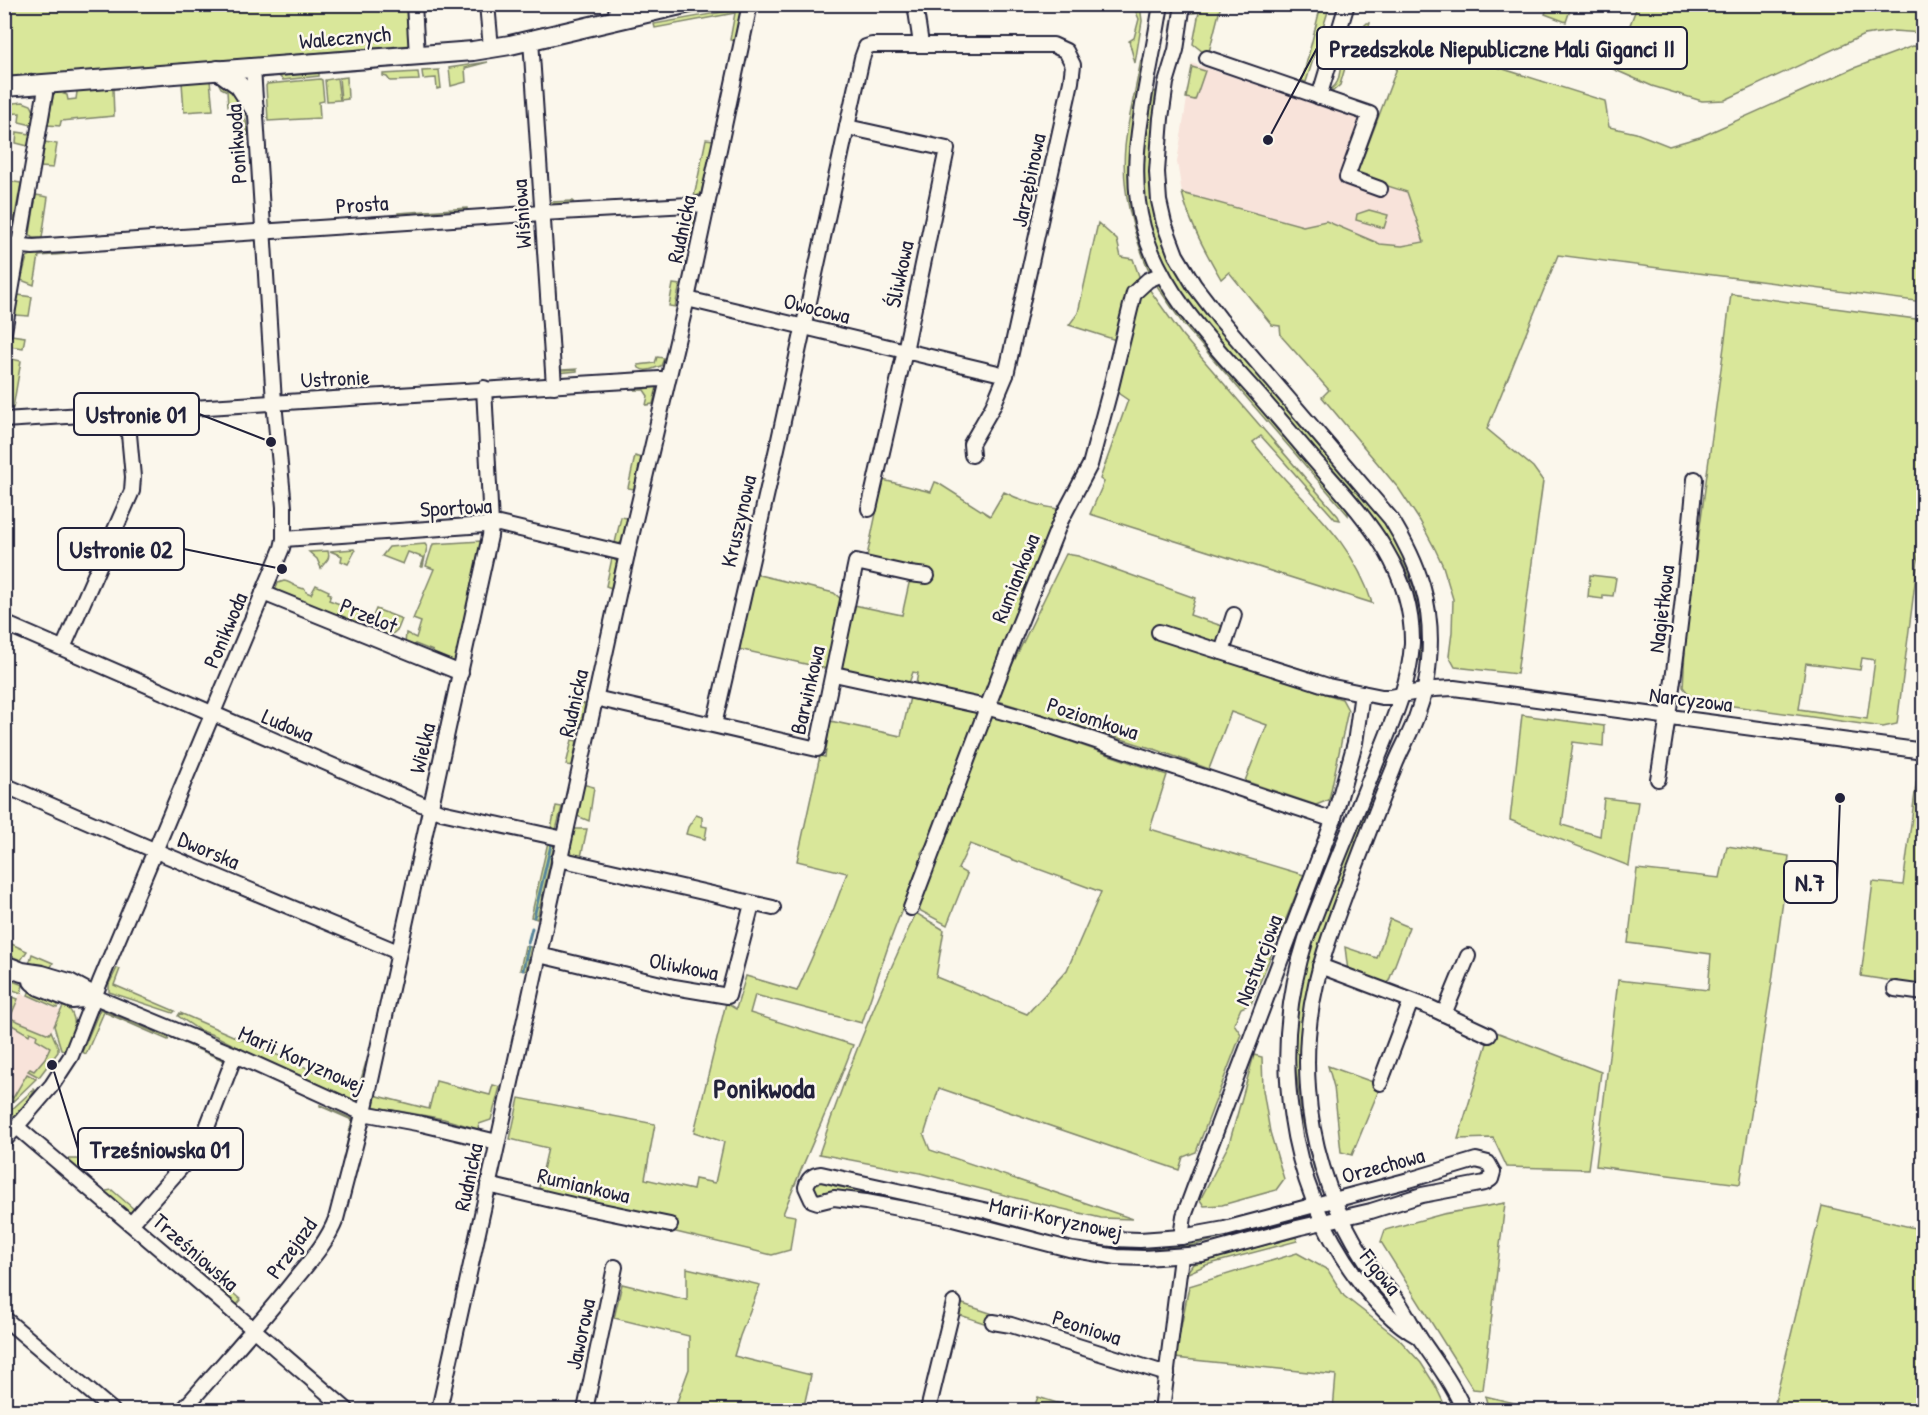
<svg xmlns="http://www.w3.org/2000/svg" width="1928" height="1415" font-family="'Patrick Hand',sans-serif">
	<style>
		.built { fill: #f8e3da }
		.green { fill: #d9e79a; stroke: #7e846a; stroke-width: 1.5; fill-rule: evenodd }
		.lines { fill: none; stroke-linecap: round; stroke-linejoin: round }
		.stream { stroke: #57849b; stroke-width: 3 }
		.street-casing { stroke: #22223b; stroke-width: 18 }
		.secondary-casing { stroke: #22223b; stroke-width: 22 }
		.street { stroke: #fbf7ec; stroke-width: 14 }
		.secondary { stroke: #fbf7ec; stroke-width: 18 }
		.labels { text-anchor: middle; dominant-baseline: central; stroke-width: 5; stroke-linejoin: round; paint-order: stroke }
		.street-label { font-size: 22px; fill: #22223b; stroke: #fbf7ec }
		.district-label { font-size: 28px; font-weight: bold; fill: #22223b; stroke: #fbf7ec }
		.leader { fill: none; stroke: #22223b; stroke-width: 2 }
		.callout-dot { fill: #22223b; stroke: #fbf7ec; stroke-width: 2 }
		.callout { fill: #fbf7ec; stroke: #22223b; stroke-width: 2 }
		.callout-label { font-size: 24px; text-anchor: middle; font-weight: bold; fill: #22223b }
	</style>
	<rect width="100%" height="100%" fill="#fbf7ec"/>
	<filter id="ink" filterUnits="userSpaceOnUse"><feTurbulence type="fractalNoise" baseFrequency=".0167" numOctaves="2"/><feDisplacementMap in="SourceGraphic" scale="12" xChannelSelector="R" yChannelSelector="G"/><feConvolveMatrix kernelMatrix="1 2 1 2 8 2 1 2 1" color-interpolation-filters="sRGB"/></filter>
	<g filter="url(#ink)">
		<g class="built">
			<polygon points="1191,63 1364,119 1346,170 1356,176 1407,192 1424,242 1402,246 1380,244 1327,221 1303,226 1182,193 1177,162 1192,67"/>
			<polygon points="21,993 61,1011 52,1030 58,1052 36,1079 5,1109 5,1021"/>
		</g>
		<g class="green">
			<polygon points="1549,4 1555,5 1570,10 1566,22 1545,14"/>
			<polygon points="1638,4 1923,5 1923,33 1893,31 1864,35 1725,100 1702,101 1652,86 1613,69"/>
			<polygon points="5,5 410,5 413,45 5,78"/>
			<polygon points="713,5 730,5 730,7 653,20 654,18"/>
			<polygon points="1133,5 1143,5 1141,13 1142,21 1135,63 1129,41 1134,38 1139,19"/>
			<polygon points="1193,5 1221,5 1209,52 1203,52 1193,44 1199,12 1192,13"/>
			<polygon points="1321,5 1330,5 1306,82 1302,81"/>
			<polygon points="739,9 742,15 736,41 730,40 735,13 655,28 654,24"/>
			<path d="M1367,23H1370L1369,26L1361,35V45L1358,50L1347,61L1340,85L1332,92L1331,89C1341,82 1338,74 1342,63C1345,56 1352,55 1356,49C1362,38 1354,35 1367,23Z"/>
			<path d="M1408,39L1605,101L1609,127L1636,133L1669,146L1700,137L1854,68L1913,46L1923,47V302L1558,255L1487,429L1533,467L1543,481L1517,674L1455,667L1449,656L1452,632L1453,599L1443,566L1435,549L1420,521L1399,489L1322,397L1329,390L1281,336L1280,326L1272,325L1229,272L1221,279C1205,251 1190,224 1182,193L1303,226L1326,221L1380,244L1402,246L1424,242L1407,192L1356,176Z"/>
			<path d="M1141,60L1144,70C1136,106 1125,145 1130,182C1133,202 1137,223 1142,242C1144,252 1152,263 1150,273C1133,234 1121,190 1125,147C1128,118 1136,89 1141,60Z"/>
			<polygon points="488,62 465,68 466,82 451,86 449,68"/>
			<polygon points="1192,67 1205,71 1195,100 1186,98"/>
			<polygon points="439,70 441,88 437,89 436,78 423,79 422,71"/>
			<polygon points="319,71 319,76 283,80 278,75"/>
			<polygon points="418,72 419,80 390,81 387,77 383,76 383,74"/>
			<polygon points="347,77 348,99 341,100 339,78"/>
			<polygon points="337,78 340,100 327,101 325,80"/>
			<polygon points="320,79 322,80 324,101 319,102 320,118 268,121 266,86 267,84"/>
			<polygon points="210,80 213,110 184,112 182,82"/>
			<path d="M217,80C243,94 245,108 248,135L245,136L242,108L233,109L232,106H228L227,91L221,88Z"/>
			<polygon points="148,84 148,86 113,89 114,116 61,121 60,126 48,125 53,96 55,92 67,91 66,93 64,94 67,95 68,100 76,99 77,92 76,90"/>
			<path d="M1156,91L1150,171L1166,246L1373,504C1408,553 1429,600 1422,661L1419,660L1420,645L1417,604L1413,586L1403,563L1357,500L1187,301L1163,264L1149,227L1143,194V135L1152,93Z"/>
			<polygon points="23,102 31,105 34,111 32,125 19,122 20,113 5,114 5,104"/>
			<polygon points="17,132 30,134 28,146 16,143"/>
			<polygon points="544,134 550,202 573,201 573,206 550,207 546,202"/>
			<polygon points="706,139 714,140 701,194 694,197"/>
			<polygon points="45,142 57,144 53,168 41,167"/>
			<polygon points="9,181 21,183 13,227 5,226 5,210"/>
			<polygon points="36,195 48,197 42,238 33,238 30,234"/>
			<polygon points="467,208 467,212 399,217 398,213"/>
			<polygon points="1369,210 1388,215 1384,228 1356,220 1357,214"/>
			<polygon points="690,212 692,213 695,219 690,239 684,238"/>
			<path d="M1098,223L1117,240L1121,257L1133,259L1139,276V293L1147,286L1182,335L1338,516L1340,520L1335,519L1261,436L1253,442C1295,497 1351,534 1372,603L1090,514L1104,482L1100,479L1128,400L1106,385L1116,340L1069,325L1078,313Z"/>
			<polygon points="66,252 67,254 39,256 34,285 21,280 27,257 33,254"/>
			<polygon points="548,254 553,254 561,370 577,369 577,371 558,373"/>
			<polygon points="1155,283 1162,286 1243,387 1348,508 1348,515 1183,324"/>
			<polygon points="673,284 680,285 675,307 669,306"/>
			<path d="M1731,294L1923,320V520L1897,724L1883,727L1719,704L1692,698L1683,687L1686,631ZM1862,658L1875,660L1867,719L1799,709L1806,663L1860,670Z"/>
			<polygon points="18,295 32,297 29,316 15,315"/>
			<polygon points="11,335 25,337 23,348 9,346"/>
			<path d="M657,357L664,358L661,366C654,368 646,373 639,368L638,365L655,363Z"/>
			<polygon points="7,358 21,361 13,408 5,408 5,372"/>
			<polygon points="657,387 653,404 646,405 648,396 644,390 634,390"/>
			<polygon points="635,456 641,458 634,489 628,488"/>
			<path d="M883,480L931,492L935,482L938,483L990,516L1004,492C1022,501 1038,506 1058,509L984,699L916,684L918,673L913,672L909,683L842,668L841,661L849,604L902,615L910,579L932,574L931,570L912,567V564L911,569L866,561Z"/>
			<polygon points="621,517 627,518 622,541 619,544 615,543"/>
			<polygon points="481,541 482,543 455,662 453,663 432,655 433,651 415,644 413,647 405,644 406,633 416,638 421,622 413,619 434,569 426,566 433,544"/>
			<polygon points="425,544 427,547 423,567 421,567 424,558 408,552 403,564 382,556 389,547"/>
			<polygon points="354,549 355,551 348,564 341,561 342,556 330,551"/>
			<path d="M328,551C331,560 325,561 321,568L317,559L309,552Z"/>
			<polygon points="1066,554 1078,556 1195,598 1190,615 1225,627 1219,644 1318,674 1313,690 1342,699 1348,710 1329,800 1316,805 1245,781 1267,725 1231,712 1209,769 1157,750 995,700"/>
			<polygon points="612,558 617,562 611,588 606,586"/>
			<polygon points="755,569 759,575 834,593 843,601 828,669 738,649"/>
			<polygon points="1590,575 1616,578 1613,596 1603,595 1603,599 1588,597"/>
			<path d="M284,581C289,581 296,588 305,589L306,592L311,594L316,585L329,591L328,593L331,594L329,600L361,612L356,624L275,591L278,583Z"/>
			<polygon points="376,609 402,619 398,629 389,637 368,628"/>
			<path d="M910,697L977,713L929,841L921,853L922,857L890,941L862,1023L755,995L750,1013L853,1045C832,1102 805,1157 783,1214L795,1216L790,1250L772,1255L634,1222L538,1192L548,1148L510,1139L519,1098L655,1124L645,1179L693,1190L695,1179L715,1183L724,1142L694,1132L726,1003L736,1009L746,976L797,991L834,908L847,873L797,861L820,756L825,757L830,721L901,736Z"/>
			<polygon points="580,703 585,704 579,734 573,733"/>
			<polygon points="1522,715 1604,726 1603,746 1573,742 1562,825 1600,836 1604,798 1638,802 1629,866 1510,820"/>
			<path d="M992,716L1023,725L1167,775L1150,829L1304,875L1251,1004L1241,1008L1234,1024L1241,1034L1196,1152L1183,1157L1179,1170L939,1088L924,1135L930,1150L1133,1219L1101,1218L1016,1198L920,1173L819,1154C846,1072 879,992 916,913L944,930L936,977L1027,1014L1067,970L1101,892L970,844L958,869L967,874L947,925L917,909Z"/>
			<polygon points="1394,731 1396,732 1368,806 1353,858 1317,950 1304,1007 1300,1055 1301,1090 1319,1171 1315,1172 1302,1120 1292,1037 1307,952"/>
			<polygon points="572,740 577,741 572,766 566,765"/>
			<polygon points="1918,770 1924,771 1924,954 1919,985 1861,976 1873,882 1903,885"/>
			<polygon points="582,784 594,787 589,821 575,815"/>
			<polygon points="556,806 562,807 556,830 526,823 551,828"/>
			<polygon points="696,815 702,817 702,826 707,827 705,839 686,834 688,827"/>
			<path d="M571,829H587L581,857H575C566,850 569,839 571,829Z"/>
			<polygon points="548,842 554,846 537,919 531,917"/>
			<polygon points="1727,846 1789,856 1772,982 1740,1184 1596,1166 1618,980 1708,990 1711,954 1628,943 1637,869 1720,878"/>
			<polygon points="1390,919 1409,927 1387,986 1348,971 1345,947 1377,958"/>
			<polygon points="5,941 27,951 21,960 5,954"/>
			<polygon points="525,946 531,947 526,971 520,970"/>
			<polygon points="32,954 53,963 48,973 29,964"/>
			<polygon points="117,968 120,969 114,985 175,1011 173,1013 109,992 109,984"/>
			<polygon points="5,978 23,985 21,993 5,987"/>
			<polygon points="32,989 59,1003 57,1008 28,995 30,990"/>
			<polygon points="5,994 18,999 10,1018 49,1034 51,1031 58,1047 58,1052 39,1077 28,1071 30,1069 34,1071 45,1058 50,1047 36,1039 37,1035 30,1032 29,1035 5,1021"/>
			<path d="M64,1004C81,1017 74,1035 65,1051L61,1049L54,1026Z"/>
			<polygon points="102,1004 226,1057 227,1062 101,1007"/>
			<polygon points="100,1009 169,1038 168,1040 104,1012 86,1054 82,1052"/>
			<polygon points="180,1013 358,1090 366,1062 360,1104 299,1075 274,1066 216,1036 199,1030 178,1016"/>
			<polygon points="1491,1030 1601,1072 1588,1169 1507,1167 1493,1138 1458,1139"/>
			<polygon points="1254,1055 1262,1057 1263,1090 1270,1132 1284,1179 1276,1190 1222,1205 1204,1206 1200,1200 1229,1144"/>
			<polygon points="1328,1066 1381,1085 1352,1155 1341,1152 1334,1087"/>
			<polygon points="27,1074 36,1079 5,1109 5,1090 13,1098"/>
			<polygon points="436,1081 490,1095 493,1085 500,1087 491,1120 479,1124 478,1129 444,1119 376,1107 368,1109 374,1095 429,1109"/>
			<polygon points="34,1089 35,1090 20,1114 15,1116 8,1113"/>
			<polygon points="320,1105 355,1120 344,1165 342,1165 352,1120 320,1106"/>
			<polygon points="67,1159 77,1159 88,1169 82,1177 65,1161"/>
			<path d="M815,1180L826,1181L835,1186C874,1193 913,1199 952,1208C1017,1223 1080,1250 1148,1246C1195,1244 1240,1229 1286,1217L1287,1221L1195,1245L1145,1250L1109,1249L1050,1238L939,1209L838,1191L816,1195L812,1183Z"/>
			<polygon points="112,1190 135,1210 132,1214 127,1215 100,1192"/>
			<polygon points="1505,1203 1483,1390 1473,1389 1381,1242 1385,1230 1443,1214"/>
			<polygon points="1822,1206 1923,1230 1923,1410 1773,1410"/>
			<polygon points="1296,1237 1297,1241 1206,1265 1186,1274 1193,1264"/>
			<polygon points="1297,1253 1328,1270 1344,1296 1398,1338 1421,1363 1435,1385 1447,1410 1333,1410 1336,1375 1175,1358 1189,1286"/>
			<polygon points="687,1268 760,1285 740,1336 734,1356 811,1375 803,1410 674,1410 689,1369 689,1336 614,1318 622,1284 687,1300"/>
			<polygon points="219,1281 241,1300 236,1306 213,1289"/>
			<polygon points="957,1295 963,1304 996,1315 993,1326 954,1313"/>
			<polygon points="1485,1396 1543,1410 1489,1410"/>
			<polygon points="1038,1397 1079,1410 1033,1410"/>
		</g>
		<g class="lines">
			<g class="stream">
				<polyline points="534,917 551,845"/>
				<polyline points="528,943 532,928"/>
				<polyline points="523,970 528,947"/>
			</g>
			<g class="street-casing">
				<g id="street">
					<polyline points="414,4 417,56"/>
					<polyline points="487,4 491,48"/>
					<polyline points="616,4 617,20"/>
					<polyline points="915,4 921,44"/>
					<path d="M1161,4C1157,30 1152,56 1147,82C1138,131 1130,179 1143,227C1161,292 1211,342 1255,391C1278,417 1300,444 1323,470C1368,521 1413,571 1412,643C1410,684 1391,725 1376,763C1353,822 1328,880 1306,939C1270,1050 1286,1183 1357,1278C1374,1301 1393,1323 1419,1337"/>
					<path d="M1183,4L1176,50L1166,83L1161,118L1157,172L1159,201L1164,223L1176,255L1194,285L1220,319L1391,519C1419,564 1434,606 1429,660C1428,677 1424,696 1418,712C1412,732 1400,750 1393,770C1378,806 1365,842 1351,878C1323,953 1302,1007 1308,1089C1311,1140 1328,1196 1354,1241C1361,1253 1369,1266 1377,1277C1384,1286 1393,1294 1399,1303C1407,1315 1413,1328 1421,1340C1437,1363 1453,1385 1464,1410"/>
					<polyline points="531,40 554,386"/>
					<polyline points="1207,58 1370,114 1347,177 1380,189"/>
					<polyline points="1319,97 1347,4"/>
					<polyline points="847,127 947,149 905,351 869,509"/>
					<polyline points="4,244 33,247 542,213 707,204"/>
					<polyline points="687,299 1006,375"/>
					<polyline points="4,332 45,94 43,84"/>
					<path d="M4,420C223,407 441,391 660,379L668,380"/>
					<polyline points="284,539 499,524 627,554"/>
					<polyline points="263,593 461,673"/>
					<polyline points="4,623 421,804 441,812 564,839"/>
					<polyline points="1159,632 1328,686 1362,693 1382,697 1391,697 1434,689 1454,688 1924,751"/>
					<polyline points="63,648 132,491 133,477 127,413"/>
					<polyline points="1222,652 1234,615"/>
					<polyline points="834,674 986,707 1042,723 1334,820"/>
					<polyline points="595,698 817,749 856,562 910,574 927,576"/>
					<polyline points="714,725 778,444 862,58 866,47 872,45 1053,45 1066,51 1073,65 1071,82 1006,375 993,406 971,444 972,455"/>
					<path d="M1658,779C1675,680 1686,579 1695,479"/>
					<polyline points="4,785 163,854 398,952"/>
					<polyline points="559,859 773,908"/>
					<polyline points="911,908 1009,650 1061,520 1090,465 1111,387 1134,293 1148,280 1162,274"/>
					<polyline points="539,955 674,987 728,996 752,904"/>
					<polyline points="1320,966 1431,1008 1489,1035"/>
					<polyline points="1895,989 1924,993"/>
					<polyline points="95,997 235,1055 363,1113 422,1124 497,1142"/>
					<polyline points="1444,1014 1468,956"/>
					<polyline points="1380,1083 1411,1001"/>
					<polyline points="17,1127 194,1278 347,1410"/>
					<polyline points="4,1141 52,1085 71,1056 100,982 282,548 284,539 284,507 274,402 253,68"/>
					<path d="M1476,1160L1488,1163L1493,1172L1491,1179L1485,1183L1422,1195L1371,1211L1297,1228L1202,1254L1144,1258L1117,1257L1069,1249L941,1216L866,1202L834,1198L818,1202L812,1200L806,1187C808,1179 812,1175 821,1174L988,1211L1074,1234L1112,1239L1140,1240L1181,1237L1225,1229L1409,1180Z"/>
					<polyline points="488,1185 573,1205 670,1225"/>
					<polyline points="131,1224 192,1155 206,1130 235,1055"/>
					<polyline points="1181,1237 1184,1216 1194,1189 1333,821 1355,743 1362,693"/>
					<polyline points="4,1318 112,1410"/>
					<polyline points="993,1322 1011,1325 1167,1374"/>
					<path d="M183,1410C219,1368 257,1327 292,1283C308,1263 327,1243 336,1219L366,1103L490,536L491,524L484,388"/>
					<polyline points="439,1410 627,554 687,299 750,4"/>
					<polyline points="585,1410 615,1267"/>
					<polyline points="928,1410 954,1303"/>
					<polyline points="1162,1410 1181,1257"/>
				</g>
			</g>
			<g class="secondary-casing">
				<g id="secondary">
					<polyline points="218,70 239,85 254,108"/>
					<polyline points="4,87 473,51 510,45 685,4"/>
					<polyline points="4,965 22,972 42,975 69,983 95,997"/>
					<polyline points="33,981 39,986 72,999 95,997"/>
				</g>
			</g>
			<use href="#street" class="street"/>
			<use href="#secondary" class="secondary"/>
		</g>
	</g>
	<g class="labels">
		<g class="street-label">
			<text transform="translate(345 37) rotate(-5)">Walecznych</text>
			<text transform="translate(236 144) rotate(-94)">Ponikwoda</text>
			<text transform="translate(1028 180) rotate(-78)">Jarzębinowa</text>
			<text transform="translate(362 204) rotate(-4)">Prosta</text>
			<text transform="translate(521 214) rotate(-94)">Wiśniowa</text>
			<text transform="translate(681 229) rotate(-78)">Rudnicka</text>
			<text transform="translate(899 274) rotate(-78)">Śliwkowa</text>
			<text transform="translate(817 308) rotate(14)">Owocowa</text>
			<text transform="translate(335 378) rotate(-3)">Ustronie</text>
			<text transform="translate(456 507) rotate(-3)">Sportowa</text>
			<text transform="translate(738 521) rotate(-77)">Kruszynowa</text>
			<text transform="translate(1015 578) rotate(-68)">Rumiankowa</text>
			<text transform="translate(1661 609) rotate(-83)">Nagietkowa</text>
			<text transform="translate(369 615) rotate(22)">Przelot</text>
			<text transform="translate(225 630) rotate(-67)">Ponikwoda</text>
			<text transform="translate(807 690) rotate(-77)">Barwinkowa</text>
			<text transform="translate(1691 699) rotate(7)">Narcyzowa</text>
			<text transform="translate(573 703) rotate(-77)">Rudnicka</text>
			<text transform="translate(1093 718) rotate(18)">Poziomkowa</text>
			<text transform="translate(288 725) rotate(23)">Ludowa</text>
			<text transform="translate(422 748) rotate(-77)">Wielka</text>
			<text transform="translate(209 850) rotate(23)">Dworska</text>
			<text transform="translate(1258 960) rotate(-69)">Nasturcjowa</text>
			<text transform="translate(684 966) rotate(11)">Oliwkowa</text>
			<text transform="translate(302 1059) rotate(24)">Marii Koryznowej</text>
			<text transform="translate(1383 1165) rotate(-15)">Orzechowa</text>
			<text transform="translate(468 1177) rotate(-78)">Rudnicka</text>
			<text transform="translate(584 1185) rotate(13)">Rumiankowa</text>
			<text transform="translate(1056 1218) rotate(12)">Marii Koryznowej</text>
			<text transform="translate(291 1248) rotate(-54)">Przejazd</text>
			<text transform="translate(196 1252) rotate(41)">Trześniowska</text>
			<text transform="translate(1381 1272) rotate(51)">Figowa</text>
			<text transform="translate(1087 1327) rotate(18)">Peoniowa</text>
			<text transform="translate(580 1334) rotate(-78)">Jaworowa</text>
		</g>
		<g class="district-label">
			<text x="764" y="1088">Ponikwoda</text>
		</g>
	</g>
	<path class="leader" d="M1268 140L1317 48M271 442L199 414M282 569L184 549M1840 798L1837 882M52 1065L78 1149"/>
	<g class="callout-dot">
		<circle cx="1268" cy="140" r="6"/>
		<circle cx="271" cy="442" r="6"/>
		<circle cx="282" cy="569" r="6"/>
		<circle cx="1840" cy="798" r="6"/>
		<circle cx="52" cy="1065" r="6"/>
	</g>
	<g class="callout">
		<rect x="1317" y="27" width="370" height="42" rx="6"/>
		<rect x="74" y="393" width="125" height="42" rx="6"/>
		<rect x="58" y="528" width="126" height="42" rx="6"/>
		<rect x="1784" y="861" width="53" height="42" rx="6"/>
		<rect x="78" y="1128" width="165" height="42" rx="6"/>
	</g>
	<g class="callout-label">
		<text x="1502" y="57">Przedszkole Niepubliczne Mali Giganci II</text>
		<text x="136" y="423">Ustronie 01</text>
		<text x="121" y="558">Ustronie 02</text>
		<text x="1810" y="891">N.7</text>
		<text x="160" y="1158">Trześniowska 01</text>
	</g>
	<rect width="1928" height="1415" fill="none" stroke="#fbf7ec" stroke-width="24"/>
	<rect x="12" y="12" width="1904" height="1391" fill="none" stroke="#22223b" stroke-width="2" filter="url(#ink)"/>
</svg>
